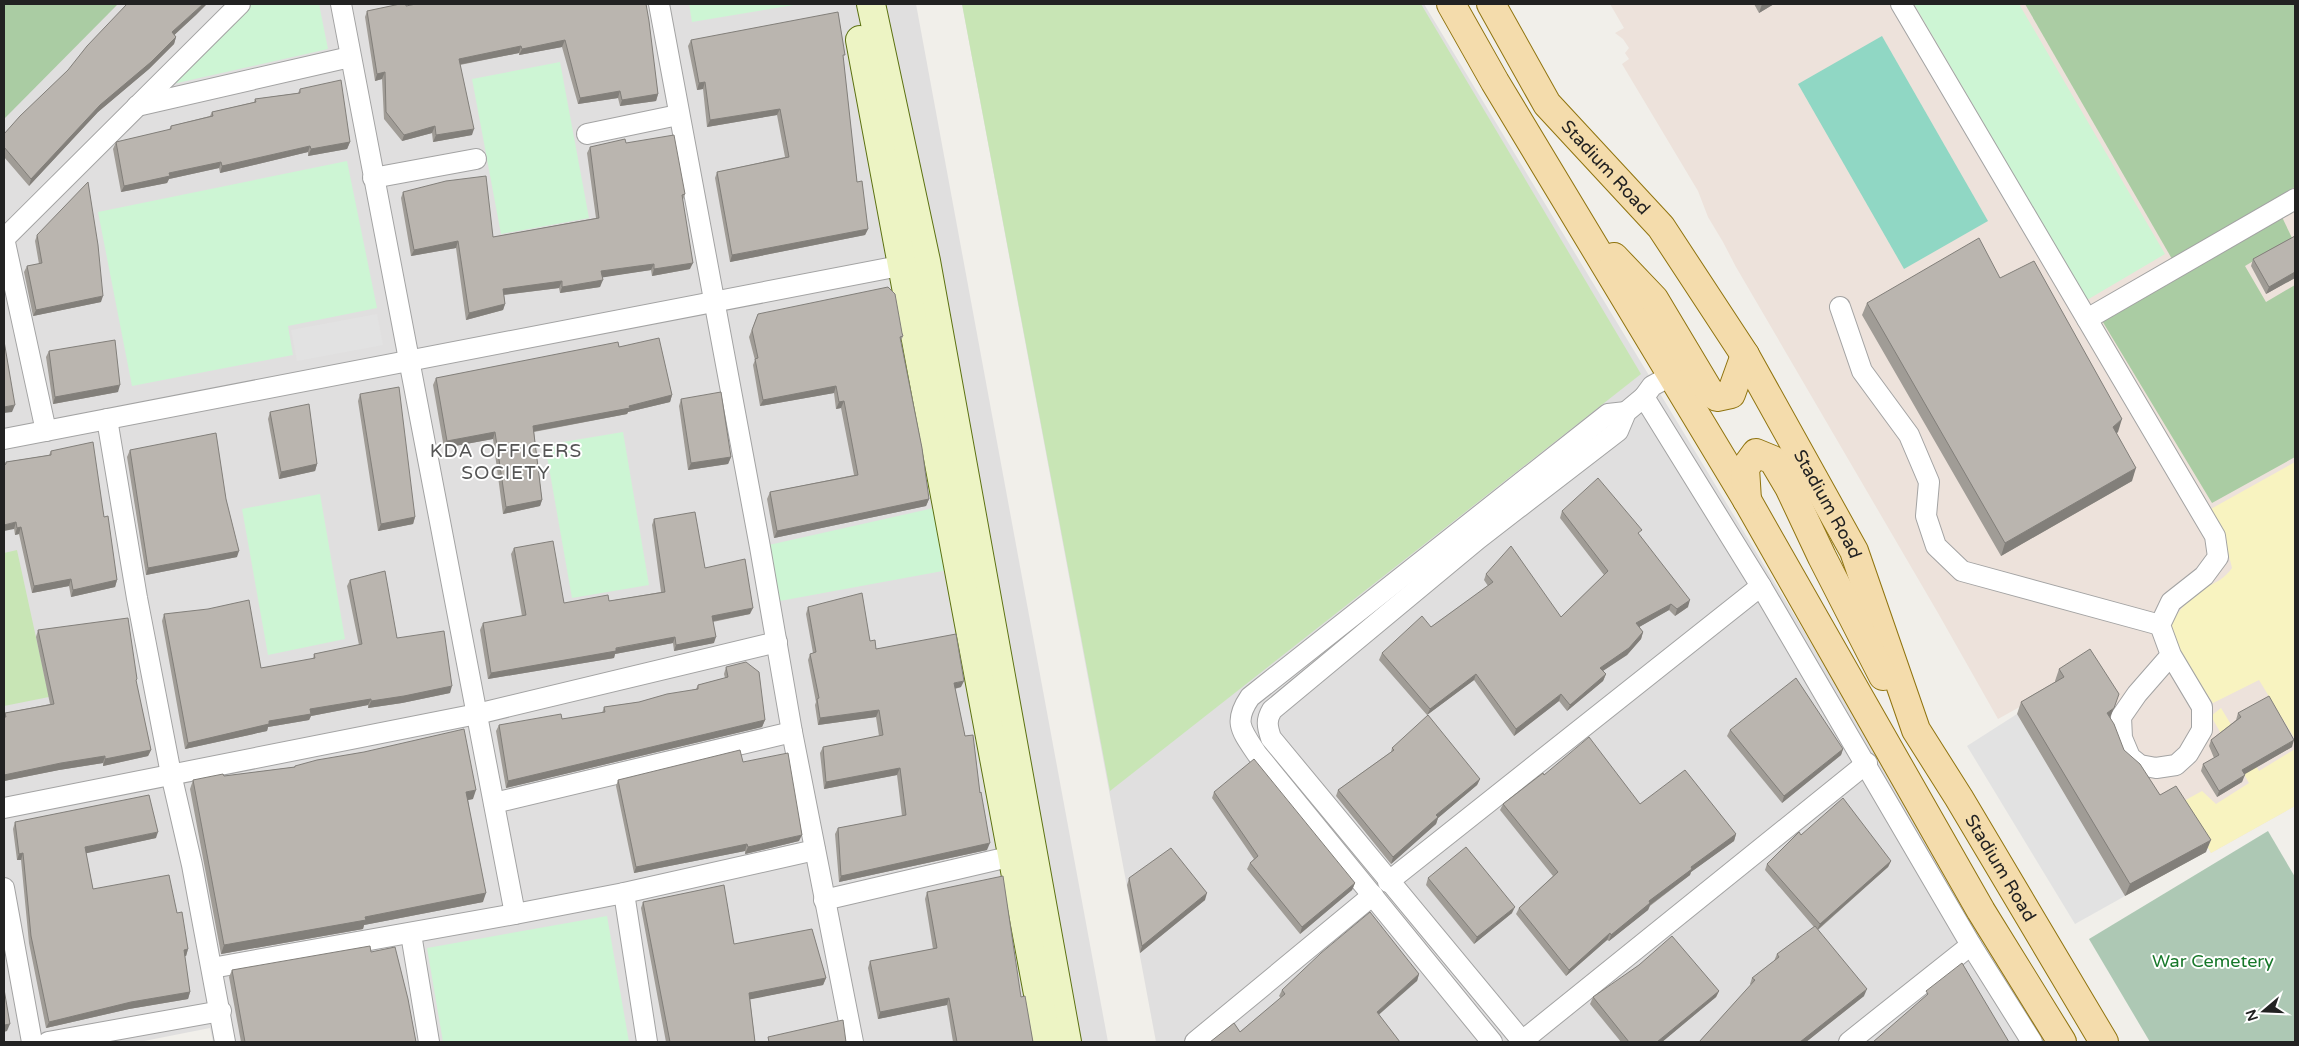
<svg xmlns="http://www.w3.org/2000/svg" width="2299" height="1046" font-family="'Varela Round',sans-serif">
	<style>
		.residential { fill: #e0dfdf }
		.military { fill: #ede2db }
		.grass { fill: #c8e5b5 }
		.forest { fill: #aacca3 }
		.sand { fill: #f8f3c0 }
		.cemetery { fill: #adc8b4 }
		.park { fill: #cdf5d4 }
		.pitch { fill: #90d7c4 }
		.parking { fill: #e2e2e2 }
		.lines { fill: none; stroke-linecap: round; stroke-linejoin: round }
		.street-casing { stroke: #a3a3a3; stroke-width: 22 }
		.secondary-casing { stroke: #5c7111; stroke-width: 30 }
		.primary-casing { stroke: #90740f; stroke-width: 30 }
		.street { stroke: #fff; stroke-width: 20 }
		.secondary { stroke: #edf4c4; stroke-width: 28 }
		.primary { stroke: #f4dcac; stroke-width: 28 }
		.wall { fill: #a09c96 }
		.shaded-wall { fill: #827f7a }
		.building { fill: #bab5af; stroke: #827f7a }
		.labels { text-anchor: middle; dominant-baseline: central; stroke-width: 4; stroke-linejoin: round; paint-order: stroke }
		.street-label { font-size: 18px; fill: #222; stroke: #fff }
		.park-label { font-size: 18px; fill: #17782a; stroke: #fff }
		.neighbourhood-label { font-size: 19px; letter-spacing: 1px; fill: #555; stroke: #fff }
	</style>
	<rect width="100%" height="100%" fill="#f1efea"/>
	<g class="residential">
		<polygon points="115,4 916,4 1108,1042 213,1042 210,1028 139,1042 4,1042 4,118"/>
		<polygon points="962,4 1424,4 1839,689 1974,930 2046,1042 1156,1042"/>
	</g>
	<polygon class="military" points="1610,4 2295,4 2295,806 2211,853 2176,792 2132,814 2054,688 1998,719 1938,613 1736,267 1723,242 1708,217 1698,191 1622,64 1629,59 1625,53 1629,48 1623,39 1615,33 1624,28"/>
	<g class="grass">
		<polygon points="962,4 1421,4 1641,374 1110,791"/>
		<polygon points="17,550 49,697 4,706 4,553"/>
	</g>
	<g class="forest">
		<polygon points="4,4 118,4 4,119"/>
		<polygon points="2025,4 2295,4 2295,187 2172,259"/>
		<polygon points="2282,217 2292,238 2245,266 2266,302 2295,285 2295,457 2212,503 2101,319"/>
	</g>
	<g class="sand">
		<path d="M2295,462V739L2259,680L2213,703L2179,654L2171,624C2179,609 2192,596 2207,587C2218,581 2224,579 2232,568L2226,544L2209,510Z"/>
		<polygon points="2221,708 2259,771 2295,749 2295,806 2211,853 2182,802 2202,791 2216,804 2249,783 2211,716"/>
	</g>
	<polygon class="cemetery" points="2268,831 2295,877 2295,1042 2150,1042 2089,939"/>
	<g class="park">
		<polygon points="240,4 319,4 328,49 155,88"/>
		<polygon points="689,4 800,4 692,22"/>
		<polygon points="1914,4 2019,4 2165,254 2087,300"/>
		<polygon points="560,62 589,218 501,234 472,79"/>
		<polygon points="347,161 377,308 288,326 293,355 132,386 98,212"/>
		<polygon points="623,432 649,585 572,598 545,445"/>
		<polygon points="320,494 345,639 268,655 242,509"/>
		<polygon points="947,505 959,568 769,603 760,547"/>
		<polygon points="607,916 629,1042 443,1042 427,948"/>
	</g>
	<polygon class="pitch" points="1882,36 1988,221 1904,269 1798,84"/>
	<g class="parking">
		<polygon points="377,314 383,345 297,361 291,330"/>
		<polygon points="2017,714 2125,896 2075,924 1967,746"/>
	</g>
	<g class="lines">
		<g class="street-casing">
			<g id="street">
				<polyline points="341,4 515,914"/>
				<polyline points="659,4 760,547 792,732 853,1042"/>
				<polyline points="1901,4 2215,536 2218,557 2204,576 2171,602 2160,625 2171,655 2202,707 2202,730 2188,754 2176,765 2156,768 2140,765 2130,757 2122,738 2121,717 2137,694 2171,655"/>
				<polyline points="137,106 350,57"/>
				<polyline points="587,134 678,115"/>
				<polyline points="373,178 476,159"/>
				<polyline points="4,238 46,431"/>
				<polyline points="4,239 240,4"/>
				<polyline points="1840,307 1862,371 1909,435 1929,482 1926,516 1936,546 1962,571 2160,625"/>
				<polyline points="2087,319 2295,199"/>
				<polyline points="1644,397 1652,386 1672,375"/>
				<polyline points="107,419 137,598 171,774 192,865 225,1042"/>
				<polyline points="4,439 915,263"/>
				<polyline points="494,803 792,732"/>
				<polyline points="4,808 477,714 777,642"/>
				<polyline points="1388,882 1761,586"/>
				<polyline points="4,888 32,1042"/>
				<polyline points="624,893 647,1042"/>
				<polyline points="824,900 1013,856"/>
				<polyline points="411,934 429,1042"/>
				<polyline points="212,968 515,914 624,893 815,850"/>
				<polyline points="48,1042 221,1011"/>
				<polyline points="1195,1042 1373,895"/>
				<path d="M1492,1042L1257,754C1241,730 1233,722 1250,697L1608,414L1626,412"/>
				<polyline points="1521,1042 1867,763"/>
				<path d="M1523,1042L1271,738C1267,726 1266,720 1272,710L1478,539L1618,431L1626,412L1644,397L1761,586L1971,945L2032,1042"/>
				<polyline points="1849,1042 1971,945"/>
			</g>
		</g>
		<g class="secondary-casing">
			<g id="secondary">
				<polyline points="871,4 926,261 1067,1042"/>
				<polyline points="860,40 1047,1042"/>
			</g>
		</g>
		<g class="primary-casing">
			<g id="primary">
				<polyline points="1451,4 1495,82 1747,500 1981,911 2062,1042"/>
				<path id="s1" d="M1491,4L1547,104L1661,227L1745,355L1854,551L1916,730L1959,798L2104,1042"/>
				<polyline points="1614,257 1654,299 1709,391 1717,397 1731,394 1745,355"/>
				<polyline points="1747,500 1745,468 1756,453 1773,460 1789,487 1822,557 1883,676"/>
			</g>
		</g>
		<use href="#street" class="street"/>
		<use href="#secondary" class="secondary"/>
		<use href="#primary" class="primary"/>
	</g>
	<g class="wall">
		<polygon points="646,4 658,94 656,101 620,106 618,98 578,104 562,47 519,55 519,53 460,65 472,135 433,142 432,133 402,141 384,119 382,79 375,81 365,17 367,11 406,6"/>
		<polygon points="1754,4 1774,4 1759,13"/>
		<polygon points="198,13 174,35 176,37 174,44 149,69 98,112 29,186 4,157 4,134"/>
		<polygon points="691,40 843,60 857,182 868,229 865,235 730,262 715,178 717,172 785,157 777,115 707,127 703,89 697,90 688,46"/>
		<polygon points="300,89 350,142 347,149 308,156 308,152 220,173 219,168 169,179 167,183 121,192 113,149 116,142 169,130 171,126 210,116 212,112 254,102 255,99 298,93"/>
		<polygon points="626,143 685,194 683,200 690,269 652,276 651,270 602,277 600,287 560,293 559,288 504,295 505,304 503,310 466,320 456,248 411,256 401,198 403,192 493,237 596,218 587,153 590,147"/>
		<polygon points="37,235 101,302 33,316 24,272 27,266 39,264 35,241"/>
		<polygon points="2295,236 2295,278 2266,294 2251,266 2253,259"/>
		<polygon points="2000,278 2118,432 2116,433 2132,481 2001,556 1862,315 1867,303"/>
		<polygon points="758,314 903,336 901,341 929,499 926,506 774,538 767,499 770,492 854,475 841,408 836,409 834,393 760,406 753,365 755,360 749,337"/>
		<polygon points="619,347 672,395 670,402 628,412 627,414 534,432 542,500 540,506 503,514 493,439 444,448 433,385 436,378"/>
		<polygon points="49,351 118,392 53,404 46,357"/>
		<polygon points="360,394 415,517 413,524 378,531 358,401"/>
		<polygon points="681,399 731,457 728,464 688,470 679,406"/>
		<polygon points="270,412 317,464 315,471 279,479 268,419"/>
		<polygon points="130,450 226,499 237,557 146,575 127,457"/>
		<polygon points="51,451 104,517 117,580 115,587 71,597 69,586 32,593 19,534 15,535 5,465 6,462 49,455"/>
		<polygon points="1562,511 1640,536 1688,607 1675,616 1669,610 1639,627 1643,632 1641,639 1627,655 1603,671 1606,674 1603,681 1567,711 1559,701 1514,736 1474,680 1427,715 1379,660 1382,653 1431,627 1488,586 1484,580 1486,574 1561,617 1604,575 1560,518"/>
		<polygon points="654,519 705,568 750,614 713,622 714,643 674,651 673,643 615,654 614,658 488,679 480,630 483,623 522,616 511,554 514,548 564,603 609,601 661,592 652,525"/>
		<polygon points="350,580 397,638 450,693 402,703 368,708 368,705 311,716 309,720 268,727 267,731 185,749 162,621 164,614 261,668 313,659 314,654 359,645 347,586"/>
		<polygon points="808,607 870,641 876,649 961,687 955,689 965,736 980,793 987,850 839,882 835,834 838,828 902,816 897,775 824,789 820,753 823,747 879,736 876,717 818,725 815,705 816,702 808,660 810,654 813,653 806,614"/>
		<polygon points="38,630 136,682 151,750 148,756 103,766 103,763 59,770 4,781 4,716 5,713 50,704 36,637"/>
		<polygon points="726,667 765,720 762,727 506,788 496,731 499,725 562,719 602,713 604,707 639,702 696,689 698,685 725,678 724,674"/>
		<polygon points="2059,669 2110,718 2124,750 2206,852 2125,896 2017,714 2021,702 2055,682 2055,681"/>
		<polygon points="2238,713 2292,747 2244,774 2242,782 2217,797 2201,771 2203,764 2214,758 2209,746 2211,740 2236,720"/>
		<polygon points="1730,730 1843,749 1841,755 1782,803 1727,736"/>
		<polygon points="1392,748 1480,779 1477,785 1438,818 1436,824 1391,864 1336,796 1338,790 1391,752"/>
		<polygon points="743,762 799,841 745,854 745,851 634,873 616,786 618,780"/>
		<polygon points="295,766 473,799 468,800 483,902 364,925 363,929 221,954 190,789 193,780 294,767"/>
		<polygon points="1544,775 1640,804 1736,834 1734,841 1691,872 1690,875 1650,906 1648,910 1609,941 1607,940 1566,976 1516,914 1519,908 1553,876 1500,810 1503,804"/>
		<polygon points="1214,792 1355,883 1352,890 1300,934 1247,869 1250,863 1254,859 1212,798"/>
		<polygon points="15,822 156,838 86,853 93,889 177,913 188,949 186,956 184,956 190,992 188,999 129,1009 46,1028 29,943 21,860 17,860 13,829"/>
		<polygon points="1801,835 1891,861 1888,867 1818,930 1864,996 1806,1042 1699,1042 1751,985 1750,984 1752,978 1774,961 1777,954 1814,927 1765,870 1767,864"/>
		<polygon points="1129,878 1205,900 1140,953 1127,885"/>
		<polygon points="1428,878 1512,913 1474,944 1426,885"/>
		<polygon points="927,892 1021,997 1033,1042 953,1042 947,1005 878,1019 868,968 870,961 933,949 925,899"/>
		<polygon points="643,902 734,944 826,978 823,985 750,999 755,1042 666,1042 641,908"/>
		<polygon points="371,952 416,1042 241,1042 229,977 232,970"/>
		<polygon points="1419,974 1417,981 1210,1042 1240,1032 1281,998 1279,996 1282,990"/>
		<polygon points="1719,991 1716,997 1662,1042 1621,1042 1590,1004 1593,997"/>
	</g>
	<g class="shaded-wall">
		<polygon points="203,4 207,4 198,13 170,39 172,32"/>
		<polygon points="1762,4 1774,4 1759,13"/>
		<polygon points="176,37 174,44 149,69 98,112 29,186 31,179 100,105"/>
		<polygon points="565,40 562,47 519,55 522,49"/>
		<polygon points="521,46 519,53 457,65 459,59"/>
		<polygon points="385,72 382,79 375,81 377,74"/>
		<polygon points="705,82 703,89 697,90 699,83"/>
		<polygon points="620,91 618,98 578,104 580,98"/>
		<polygon points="658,94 656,101 620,106 622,100"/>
		<polygon points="780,109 777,115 707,127 710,120"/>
		<polygon points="435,126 432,133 402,141 404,135"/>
		<polygon points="474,129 472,135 433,142 436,135"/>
		<polygon points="350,142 347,149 308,156 311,149"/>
		<polygon points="310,146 308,152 220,173 222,166"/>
		<polygon points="221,162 219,168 169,179 167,183 121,192 124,186 169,173"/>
		<polygon points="868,229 865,235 730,262 732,255"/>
		<polygon points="458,241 456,248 411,256 414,250"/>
		<polygon points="693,263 690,269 652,276 654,269"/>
		<polygon points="654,264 651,270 599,278 601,271"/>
		<polygon points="2295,272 2295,278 2266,294 2269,287"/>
		<polygon points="603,280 600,287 560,293 562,287"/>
		<polygon points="562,281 559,288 501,295 503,289"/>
		<polygon points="103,296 101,302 33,316 36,310"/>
		<polygon points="505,304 503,310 466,320 469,313"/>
		<polygon points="120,385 118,392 53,404 55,397"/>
		<polygon points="836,386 834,393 760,406 763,400"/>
		<polygon points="672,395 670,402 628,412 627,414 531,432 533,426 629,406"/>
		<polygon points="844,401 841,408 836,409 839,402"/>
		<polygon points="15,405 12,412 4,413 4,407"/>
		<polygon points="2122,419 2118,432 2109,440 2113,427"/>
		<polygon points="495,432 493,439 444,448 447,441"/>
		<polygon points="731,457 728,464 688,470 691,463"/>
		<polygon points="317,464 315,471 279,479 281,472"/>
		<polygon points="2136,468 2132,481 2001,556 2005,543"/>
		<polygon points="929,499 926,506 774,538 777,531"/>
		<polygon points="542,500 540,506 503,514 506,507"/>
		<polygon points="415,517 413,524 378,531 381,524"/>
		<polygon points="16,522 14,529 4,531 4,525"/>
		<polygon points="21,527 19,534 15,535 17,528"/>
		<polygon points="239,551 237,557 146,575 148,568"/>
		<polygon points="71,579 69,586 32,593 34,586"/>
		<polygon points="117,580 115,587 71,597 73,590"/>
		<polygon points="1690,600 1688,607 1675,616 1677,609"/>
		<polygon points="1671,604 1669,610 1634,630 1636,623"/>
		<polygon points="753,608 750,614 709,622 712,616"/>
		<polygon points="1643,632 1641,639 1627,655 1598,674 1600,668"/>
		<polygon points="675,637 673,643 615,654 614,658 488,679 491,673"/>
		<polygon points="716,637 714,643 674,651 676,645"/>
		<polygon points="1476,674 1474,680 1427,715 1430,709"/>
		<polygon points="1606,674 1603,681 1567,711 1570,705"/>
		<polygon points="964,681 961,687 952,689 954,683"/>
		<polygon points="452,686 450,693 402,703 368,708 371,701"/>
		<polygon points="1561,694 1559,701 1514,736 1516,729"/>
		<polygon points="371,699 368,705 311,716 309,720 268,727 267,731 185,749 188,743 310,709"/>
		<polygon points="2114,708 2109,720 2107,713"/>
		<polygon points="879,710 876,717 818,725 820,718"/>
		<polygon points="765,720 762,727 506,788 508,781"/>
		<polygon points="2294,740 2292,747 2240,777 2242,770"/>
		<polygon points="1843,749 1841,755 1782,803 1784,796"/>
		<polygon points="151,750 148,756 103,766 105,759"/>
		<polygon points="105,756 103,763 59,770 4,781 4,775 61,763"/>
		<polygon points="900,768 897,775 824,789 826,782"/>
		<polygon points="2245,775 2242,782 2217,797 2219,791"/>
		<polygon points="1480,779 1477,785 1438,818 1436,824 1391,864 1393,857 1436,815"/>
		<polygon points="476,790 473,799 463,801 466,792"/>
		<polygon points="158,832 156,838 83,854 85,847"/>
		<polygon points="1736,834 1734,841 1691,872 1690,875 1650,905 1648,910 1609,941 1611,935 1649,901 1691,867"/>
		<polygon points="802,835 799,841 745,854 748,847"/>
		<polygon points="2211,840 2206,852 2125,896 2130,884"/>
		<polygon points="990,843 987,850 839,882 841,876"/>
		<polygon points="747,844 745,851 634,873 636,867"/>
		<polygon points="23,853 21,860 17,860 19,854"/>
		<polygon points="1891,861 1888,867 1817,930 1820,924"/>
		<polygon points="1355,883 1352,890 1300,934 1302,927"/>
		<polygon points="486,893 483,902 364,925 363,929 221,954 224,945"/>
		<polygon points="1207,893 1205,900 1140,953 1142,946"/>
		<polygon points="1515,907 1512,913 1474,944 1477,937"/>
		<polygon points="1610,933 1607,940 1566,976 1569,970"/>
		<polygon points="188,949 186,956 181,957 184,950"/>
		<polygon points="1419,974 1417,981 1374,1019 1377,1012"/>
		<polygon points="826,978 823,985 747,1000 749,993"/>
		<polygon points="1867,989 1864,996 1806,1042 1800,1042"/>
		<polygon points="1719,991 1716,997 1662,1042 1657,1042"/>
		<polygon points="190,992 188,999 129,1009 46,1028 49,1022 131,1002"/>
		<polygon points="949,998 947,1005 878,1019 880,1012"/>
		<polygon points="10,1024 7,1031 4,1032 4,1025"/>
	</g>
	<g class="building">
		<polygon points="127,4 203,4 172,32 176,37 151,62 100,105 31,179 4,147 4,134 20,116 68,70 87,46"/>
		<polygon points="400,4 406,4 406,6 416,4 646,4 649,21 658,94 622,100 620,91 580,98 565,40 522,49 521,46 459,59 474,129 436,135 435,126 404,135 386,112 385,72 377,74 367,11"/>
		<polygon points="838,12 845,55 843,55 857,182 862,181 868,229 732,255 717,172 789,157 780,109 710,120 705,82 699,83 691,40"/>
		<polygon points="341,80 350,142 311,149 310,146 222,166 221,162 169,173 170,176 124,186 116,142 171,129 171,126 213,116 212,112 256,102 255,99 300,93 300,89"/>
		<polygon points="674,135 685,194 682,195 693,263 654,269 654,264 601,271 603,280 562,287 562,281 503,289 505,304 469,313 458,241 414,250 403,192 446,181 486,176 493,237 599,218 590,147 625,139 626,143"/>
		<polygon points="88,182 98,245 103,296 36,310 27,266 42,263 37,235"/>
		<polygon points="2295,236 2295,272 2269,287 2253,259"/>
		<polygon points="1979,238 2000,278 2034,261 2122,419 2113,427 2136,468 2005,543 1867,303"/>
		<polygon points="888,287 895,294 902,333 903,336 900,337 922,448 929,499 777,531 770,492 858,475 844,401 839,402 836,386 763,400 755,359 758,358 752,330 758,314"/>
		<polygon points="659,338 672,395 629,406 630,408 533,426 542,500 506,507 495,432 447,441 436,378 618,342 619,347"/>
		<polygon points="115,340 120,385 55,397 49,351"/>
		<polygon points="4,341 15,405 4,407"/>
		<polygon points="399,387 415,517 381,524 360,394"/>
		<polygon points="721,392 731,457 691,463 681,399"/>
		<polygon points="309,404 317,464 281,472 270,412"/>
		<polygon points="216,433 226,499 239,551 148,568 130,450"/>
		<polygon points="93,442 104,517 108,516 117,580 73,590 71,579 34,586 21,527 17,528 16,522 4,525 4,465 6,464 6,462 51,455 51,451"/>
		<polygon points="1598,478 1642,530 1638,533 1690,600 1677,609 1671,604 1636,623 1643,632 1629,648 1600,668 1606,674 1570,705 1561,694 1516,729 1476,674 1430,709 1382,653 1422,616 1431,627 1493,582 1486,574 1511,546 1561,617 1608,571 1562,511"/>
		<polygon points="695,512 705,568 745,559 753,608 712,616 716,637 676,645 675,637 616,648 616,651 491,673 483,623 526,615 514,548 553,541 564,603 608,595 609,601 665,592 654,519"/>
		<polygon points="385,571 397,638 444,631 452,686 404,696 371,701 371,699 310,709 311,714 269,721 269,724 188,743 164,614 208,609 249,600 261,668 315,658 314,654 362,644 350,580"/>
		<polygon points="862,593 870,641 875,640 876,649 956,634 964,681 954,683 965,736 973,735 980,793 981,792 990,843 841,876 838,828 906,815 900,768 826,782 823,747 883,735 879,710 820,718 817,699 819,698 810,654 816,652 808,607"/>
		<polygon points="128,618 137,679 136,680 151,750 105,759 105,756 61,763 4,775 4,717 6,717 5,713 54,704 38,630"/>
		<polygon points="2090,649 2119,694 2114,708 2107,713 2114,724 2124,750 2140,764 2160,795 2176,786 2211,840 2130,884 2021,702 2064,677 2059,669"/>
		<polygon points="746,662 759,672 765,720 508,781 499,725 561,714 562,719 605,712 604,707 639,702 667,694 698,689 698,685 728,677 726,667"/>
		<polygon points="1796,678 1843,749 1784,796 1730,730"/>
		<polygon points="2269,696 2294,740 2242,770 2245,775 2219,791 2203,764 2219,755 2211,740 2241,717 2238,713"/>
		<polygon points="1428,715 1480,779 1436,815 1438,817 1393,857 1338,790 1394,750 1392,748"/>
		<polygon points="464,729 476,790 466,792 486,893 365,917 366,920 224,945 193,780 223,774 224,776 295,767 295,766 317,760 364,752"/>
		<polygon points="1589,737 1640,804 1685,770 1736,834 1691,867 1692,869 1649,901 1650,903 1611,935 1610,933 1569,970 1519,908 1558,872 1503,804 1543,773 1544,775"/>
		<polygon points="740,750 743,762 788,753 802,835 748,847 747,844 636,867 618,780"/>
		<polygon points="1254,759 1355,883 1302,927 1250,863 1258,856 1214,792"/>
		<polygon points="149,795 158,832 85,847 93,889 169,875 177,913 182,912 188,949 184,950 190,992 131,1002 49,1022 31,936 23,853 19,854 15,822"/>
		<polygon points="1843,798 1891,861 1820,924 1767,864 1799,832 1801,835"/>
		<polygon points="1466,847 1515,907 1477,937 1428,878"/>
		<polygon points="1171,848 1207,893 1142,946 1129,878"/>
		<polygon points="1003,876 1021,997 1025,996 1033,1042 957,1042 949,998 880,1012 870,961 937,948 927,892"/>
		<polygon points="724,885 734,944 812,929 826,978 749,993 755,1042 670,1042 643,902"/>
		<polygon points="1370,912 1419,974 1377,1012 1400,1042 1210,1042 1234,1023 1240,1032 1285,994 1282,990 1321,953"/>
		<polygon points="1815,926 1867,989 1800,1042 1699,1042 1755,980 1752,978 1779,957 1777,954"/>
		<polygon points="1672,936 1719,991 1657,1042 1629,1042 1593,997 1639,965"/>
		<polygon points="370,946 371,952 395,947 408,999 416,1042 245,1042 232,970"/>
		<polygon points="1962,963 2009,1042 1873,1042 1928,994 1926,991"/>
		<polygon points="4,989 10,1024 4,1025"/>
		<polygon points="843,1020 846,1042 769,1042 768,1037"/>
	</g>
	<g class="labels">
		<g class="street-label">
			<text stroke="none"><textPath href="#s1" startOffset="201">Stadium Road</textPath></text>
			<text stroke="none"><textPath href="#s1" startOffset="606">Stadium Road</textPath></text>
			<text stroke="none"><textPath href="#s1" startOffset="1011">Stadium Road</textPath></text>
		</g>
		<g class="park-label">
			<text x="2213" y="961">War Cemetery</text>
		</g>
		<g class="neighbourhood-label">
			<text x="506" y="451">KDA OFFICERS<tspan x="506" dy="22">SOCIETY</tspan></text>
		</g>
	</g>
	<rect width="2299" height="1046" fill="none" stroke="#222222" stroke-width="10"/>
	<g transform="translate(2264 1011) rotate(251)" stroke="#ffffff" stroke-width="4" paint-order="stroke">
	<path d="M0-4L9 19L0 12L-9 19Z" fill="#222222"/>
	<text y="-8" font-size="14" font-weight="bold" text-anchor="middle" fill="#222222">N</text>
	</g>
</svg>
